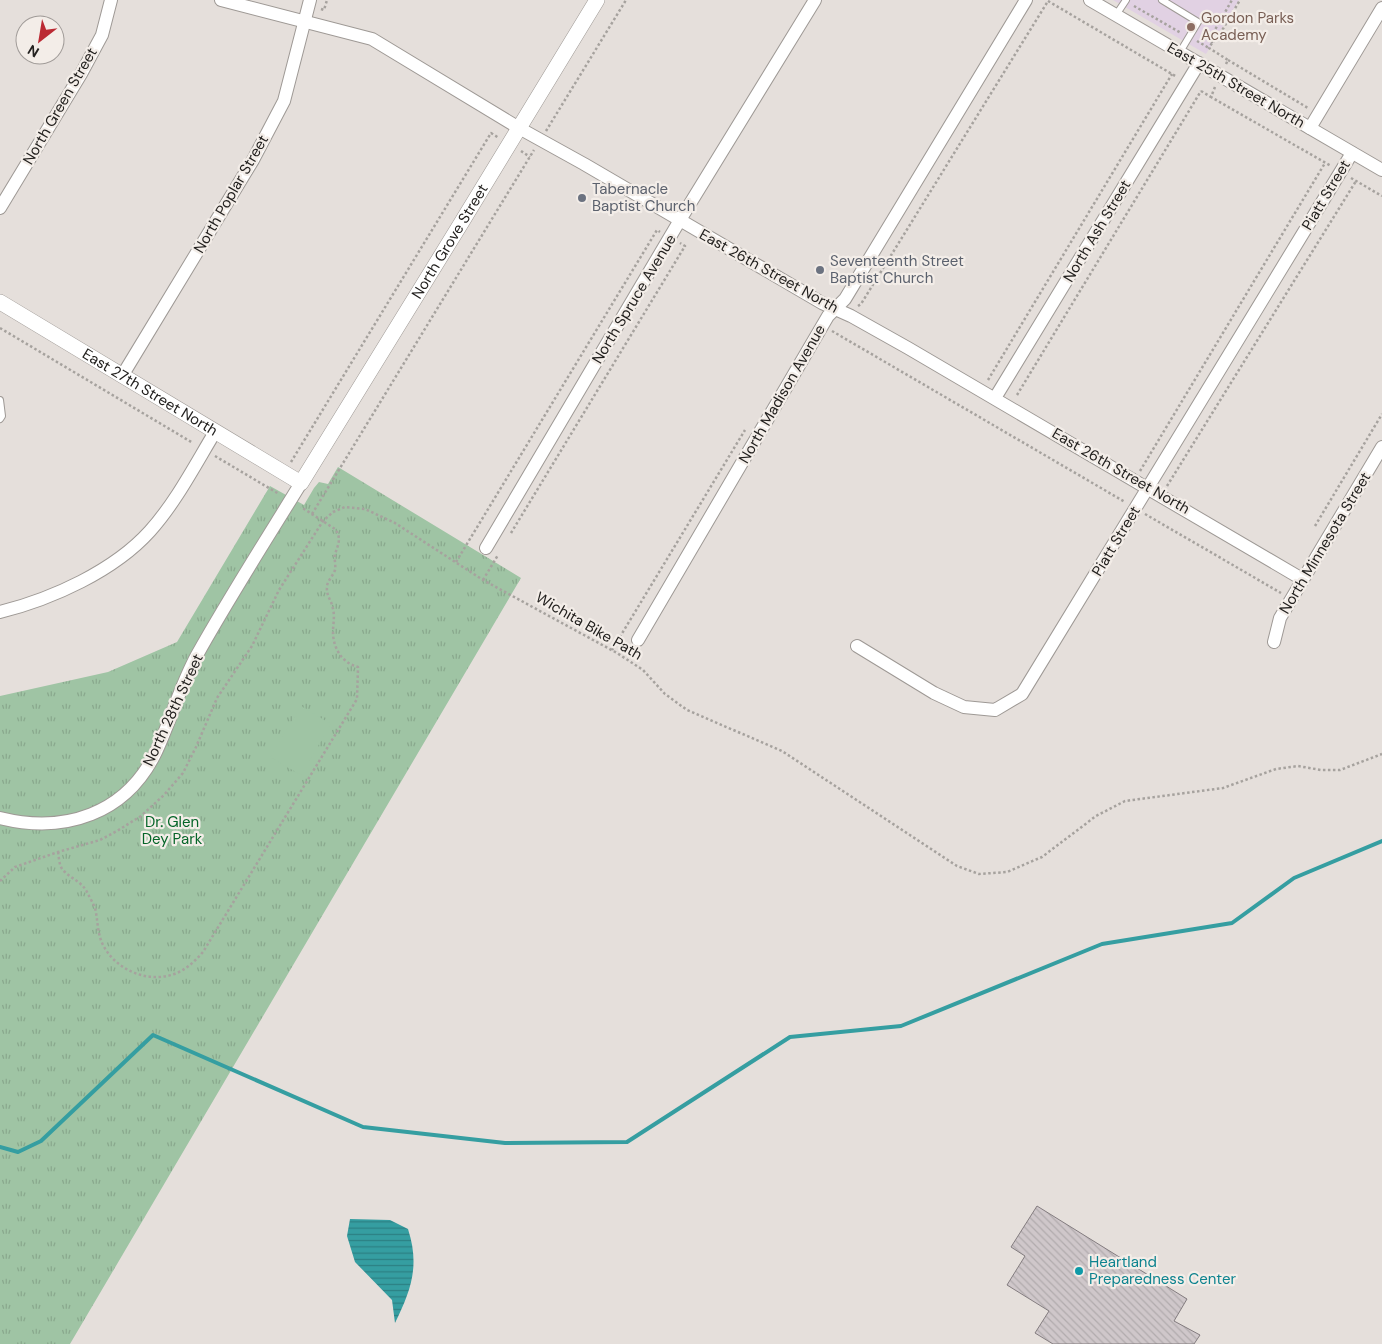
<svg xmlns="http://www.w3.org/2000/svg" width="1382" height="1344" font-family="'DM Sans',sans-serif">
	<style>
		.education { fill: #e1d1e3 }
		.grass { fill: url(#grass-tufts) }
		.pitch { fill: #9fc4a4 }
		.water { fill: url(#water-rules) }
		.lines { fill: none; stroke-linecap: round; stroke-linejoin: round }
		.stream { stroke: #359ea1; stroke-width: 4 }
		.building { fill: url(#building-back-hatch); stroke: #837c7f }
		.service-casing { stroke: #9e9995; stroke-width: 8 }
		.minor-casing { stroke: #9e9995; stroke-width: 14 }
		.tertiary-casing { stroke: #9e9995; stroke-width: 16 }
		.path { stroke: #a6a29e; stroke-width: 2.5; stroke-dasharray: 2.5 2.5; stroke-linecap: butt }
		.service { stroke: #fff; stroke-width: 6 }
		.minor { stroke: #fff; stroke-width: 12 }
		.tertiary { stroke: #fff; stroke-width: 15 }
		.education-dot { fill: #8d6e63; stroke: #f3ede8; stroke-width: 2 }
		.worship-dot { fill: #6b7280; stroke: #f3ede8; stroke-width: 2 }
		.culture-dot { fill: #0f9aa8; stroke: #f3ede8; stroke-width: 2 }
		.labels { text-anchor: middle; dominant-baseline: central; stroke-width: 4.5; stroke-linejoin: round; paint-order: stroke }
		.education-label { font-size: 15px; fill: #785e54; stroke: #f3ede8; text-anchor: start }
		.street-label { font-size: 15px; fill: #23211f; stroke: #f3ede8 }
		.worship-label { font-size: 15px; fill: #5b616d; stroke: #f3ede8; text-anchor: start }
		.park-label { font-size: 15px; fill: #056528; stroke: #f3ede8 }
		.culture-label { font-size: 15px; fill: #0d838f; stroke: #f3ede8; text-anchor: start }
	</style>
	<defs>
		<pattern id="grass-tufts" width="24" height="20" patternUnits="userSpaceOnUse" patternTransform="scale(1.25)"><rect width="24" height="20" fill="#9fc4a4"/><path d="M3 7l-1-3M5 7V3M7 7l1-3M15 17l-1-3M17 17v-4M19 17l1-3" fill="none" stroke="#89a88d"/></pattern>
		<pattern id="water-rules" width="6" height="5" patternUnits="userSpaceOnUse" patternTransform="scale(1.25)"><rect width="6" height="5" fill="#359ea1"/><path d="M0 2.5h6" fill="none" stroke="#2c8083"/></pattern>
		<pattern id="building-back-hatch" width="6" height="6" patternUnits="userSpaceOnUse" patternTransform="scale(1.25)"><rect width="6" height="6" fill="#cfc7ca"/><path d="M-1 5l2 2M0 0l6 6M5-1l2 2" fill="none" stroke="#b1abad"/></pattern>
	</defs>
	<rect width="100%" height="100%" fill="#e5dfdb"/>
	<polygon class="education" points="1113,0 1239,0 1206,54"/>
	<polygon class="grass" points="338,467 521,578 70,1344 0,1344 0,696 108,672 177,642 270,486 304,505 314,488 319,482 328,484"/>
	<polygon class="pitch" points="301,706 331,724 301,775 270,757"/>
	<path class="water" d="M350,1219L390,1220L408,1229C420,1266 411,1290 395,1323L392,1300L355,1262L347,1236Z"/>
	<g class="lines">
		<polyline class="stream" points="0,1147 18,1152 41,1141 153,1035 363,1127 505,1143 627,1142 790,1037 901,1026 1102,944 1232,923 1294,878 1382,841"/>
	</g>
	<polygon class="building" points="1037,1206 1187,1299 1174,1321 1200,1335 1194,1344 1053,1344 1035,1333 1049,1311 1007,1285 1025,1256 1011,1247"/>
	<g class="lines">
		<g class="service-casing">
			<g id="service">
				<polyline points="1162,0 1198,22 1180,52"/>
				<polyline points="1116,15 1126,0"/>
				<polyline points="0,400 2,416 0,419"/>
			</g>
		</g>
		<g class="minor-casing">
			<g id="minor">
				<polyline points="221,0 372,39 519,128 584,164 822,303 851,316 908,348 1302,579"/>
				<polyline points="1090,0 1382,170"/>
				<polyline points="1310,128 1382,8"/>
				<polyline points="0,208 81,74 102,35 111,0"/>
				<polyline points="122,376 253,160 284,101 310,0"/>
				<polyline points="995,398 1199,63"/>
				<polyline points="486,548 680,220 815,0"/>
				<path d="M0,612C52,599 114,571 150,531C176,502 195,465 215,432"/>
				<polyline points="638,640 828,316 845,299 1026,0"/>
				<polyline points="1274,642 1280,618 1382,447"/>
				<polyline points="857,646 934,693 964,707 995,710 1022,694 1352,153"/>
				<path d="M0,818C65,834 126,814 156,752C171,720 180,686 197,655C230,596 266,540 301,483"/>
			</g>
		</g>
		<g class="tertiary-casing">
			<g id="tertiary">
				<path id="s1" d="M0,302L301,483L460,225L597,0"/>
			</g>
		</g>
		<g class="path">
			<polyline points="1048,1 1177,77"/>
			<polyline points="1134,6 1181,33"/>
			<polyline points="321,9 324,10 327,0"/>
			<polyline points="1197,41 1209,48"/>
			<polyline points="1212,43 1212,35 1232,0"/>
			<polyline points="1228,60 1308,108"/>
			<polyline points="1226,64 1228,60 1209,48 1212,43 1217,39 1240,0"/>
			<polyline points="1215,87 1211,97 1331,166"/>
			<polyline points="1201,91 1211,97"/>
			<polyline points="546,131 626,0"/>
			<polyline points="521,151 530,157"/>
			<polyline points="1351,178 1382,196"/>
			<polyline points="858,306 861,304 1048,1"/>
			<polyline points="0,328 193,443"/>
			<polyline points="832,331 1125,502"/>
			<polyline points="988,380 1172,74"/>
			<polyline points="1017,395 1201,91"/>
			<polyline points="215,456 279,494"/>
			<polyline points="291,462 491,133 499,138"/>
			<polyline points="1140,471 1325,163"/>
			<polyline points="1167,486 1356,181"/>
			<polyline points="312,514 534,150"/>
			<polyline points="1145,514 1281,593"/>
			<polyline points="1315,526 1382,414"/>
			<polyline points="511,533 685,246 680,243"/>
			<polyline points="456,562 657,230 660,232"/>
			<polyline points="483,580 498,555"/>
			<polyline points="612,650 745,430"/>
			<path d="M58,852C59,857 59,866 63,870C71,879 83,882 88,894C90,898 93,903 95,908C98,920 97,933 103,945C117,972 152,985 179,972C189,967 196,960 203,952L357,699L358,667C342,663 333,648 333,632C333,624 335,617 333,609C332,601 326,596 327,587C327,581 333,576 335,570C336,565 334,559 335,554C338,545 342,538 335,529L301,507"/>
			<polyline points="0,881 15,867 58,852 100,840 117,831 141,816 164,795 183,773 196,747 217,698 252,646 279,590 323,521 333,512 345,507 365,509 395,523 483,580 617,653 643,670 665,694 687,710 782,751 957,866 979,874 1007,872 1042,857 1096,816 1125,801 1223,788 1276,769 1298,766 1321,770 1340,770 1382,754"/>
		</g>
		<use href="#service" class="service"/>
		<use href="#minor" class="minor"/>
		<use href="#tertiary" class="tertiary"/>
	</g>
	<circle class="education-dot" cx="1191" cy="27" r="5"/>
	<g class="worship-dot">
		<circle cx="582" cy="198" r="5"/>
		<circle cx="820" cy="270" r="5"/>
	</g>
	<circle class="culture-dot" cx="1079" cy="1271" r="5"/>
	<g class="labels">
		<g class="education-label">
			<text x="1201" y="18">Gordon Parks<tspan x="1201" dy="17">Academy</tspan></text>
		</g>
		<g class="street-label">
			<text transform="translate(1236 85) rotate(30)">East 25th Street North</text>
			<text transform="translate(60 106) rotate(-60)">North Green Street</text>
			<text transform="translate(231 194) rotate(-60)">North Poplar Street</text>
			<text transform="translate(1326 195) rotate(-59)">Piatt Street</text>
			<text transform="translate(1097 231) rotate(-59)">North Ash Street</text>
			<text stroke="none"><textPath href="#s1" startOffset="635">North Grove Street</textPath></text>
			<text transform="translate(769 271) rotate(29)">East 26th Street North</text>
			<text transform="translate(634 299) rotate(-59)">North Spruce Avenue</text>
			<text stroke="none"><textPath href="#s1" startOffset="175">East 27th Street North</textPath></text>
			<text transform="translate(782 394) rotate(-60)">North Madison Avenue</text>
			<text transform="translate(1121 471) rotate(30)">East 26th Street North</text>
			<text transform="translate(1116 541) rotate(-59)">Piatt Street</text>
			<text transform="translate(1325 543) rotate(-59)">North Minnesota Street</text>
			<text transform="translate(589 626) rotate(30)">Wichita Bike Path</text>
			<text transform="translate(173 710) rotate(-65)">North 28th Street</text>
		</g>
		<g class="worship-label">
			<text x="592" y="189">Tabernacle<tspan x="592" dy="17">Baptist Church</tspan></text>
			<text x="830" y="261">Seventeenth Street<tspan x="830" dy="17">Baptist Church</tspan></text>
		</g>
		<g class="park-label">
			<text x="172" y="822">Dr. Glen<tspan x="172" dy="17">Dey Park</tspan></text>
		</g>
		<g class="culture-label">
			<text x="1089" y="1262">Heartland<tspan x="1089" dy="17">Preparedness Center</tspan></text>
		</g>
	</g>
	<g transform="translate(40 40) rotate(211)"><circle r="24" fill="#f3ede8" stroke="#a09b98"/>
	<path d="M0-4L9 19L0 12L-9 19Z" fill="#bb2a33"/>
	<text y="-8" font-size="14" font-weight="bold" text-anchor="middle" fill="#23211f">N</text>
	</g>
</svg>
